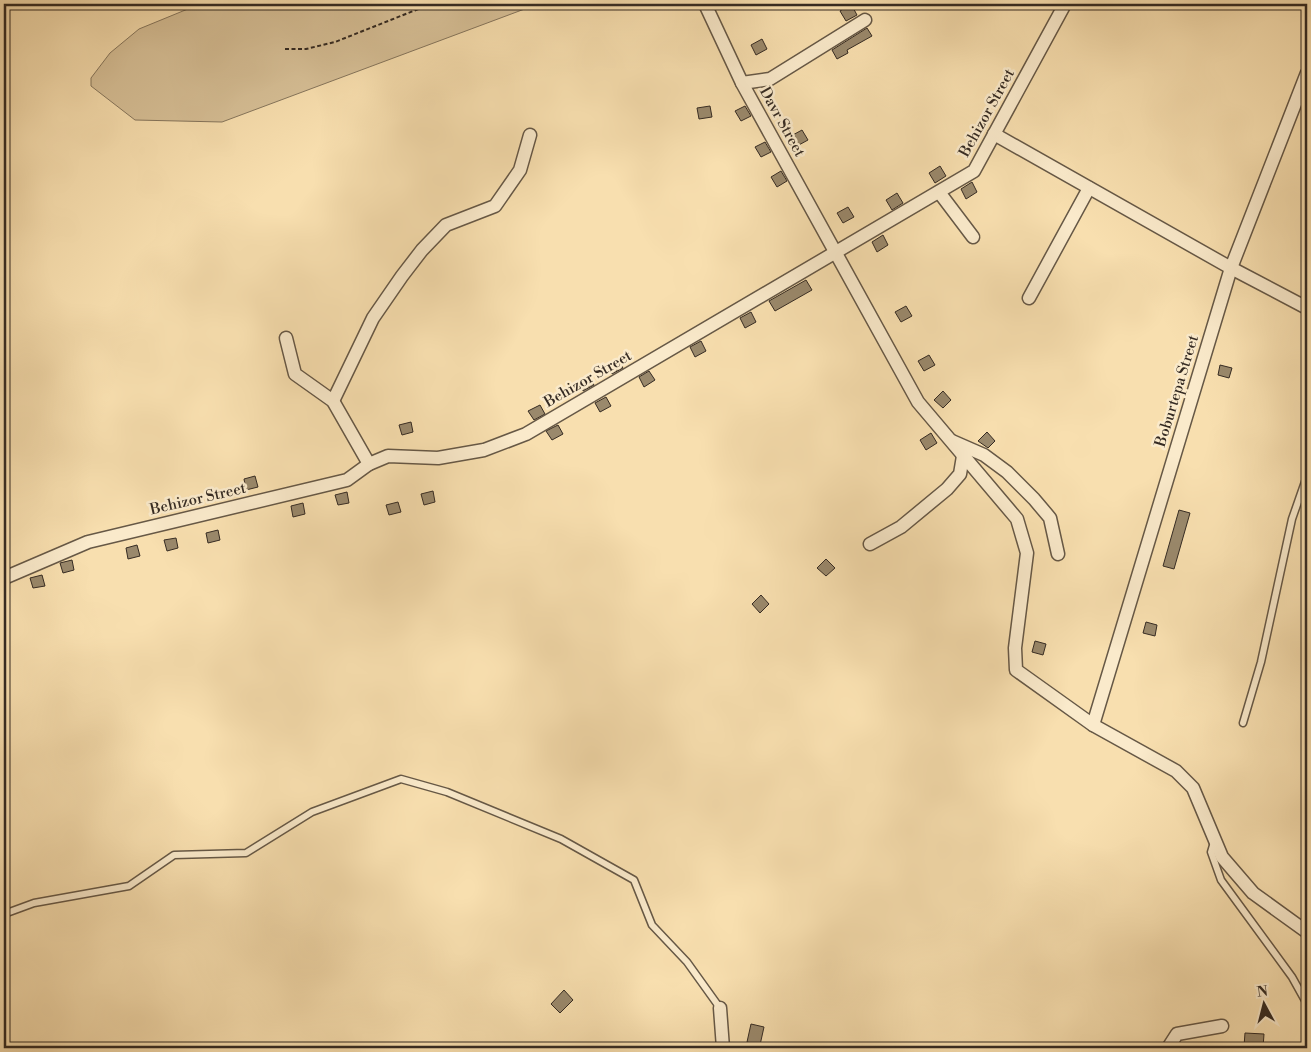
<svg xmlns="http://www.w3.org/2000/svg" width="1311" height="1052" font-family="'Libre Bodoni',serif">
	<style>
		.green { fill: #d7c097; stroke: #86765d }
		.building { fill: #9a896c; stroke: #352b23 }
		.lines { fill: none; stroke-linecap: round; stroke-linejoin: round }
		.lane-casing { stroke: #665846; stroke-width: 9 }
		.street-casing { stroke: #665846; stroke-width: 15 }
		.path { stroke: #352b23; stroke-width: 2; stroke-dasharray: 4 2.5; stroke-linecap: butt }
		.lane { stroke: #faeacb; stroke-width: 6 }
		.street { stroke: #faeacb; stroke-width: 12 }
		.labels { text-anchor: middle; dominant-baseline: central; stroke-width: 5; stroke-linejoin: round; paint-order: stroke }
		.street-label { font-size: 15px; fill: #352b23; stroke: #faeacb }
	</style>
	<rect width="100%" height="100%" fill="#f8dfaf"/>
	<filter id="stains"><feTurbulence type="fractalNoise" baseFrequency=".004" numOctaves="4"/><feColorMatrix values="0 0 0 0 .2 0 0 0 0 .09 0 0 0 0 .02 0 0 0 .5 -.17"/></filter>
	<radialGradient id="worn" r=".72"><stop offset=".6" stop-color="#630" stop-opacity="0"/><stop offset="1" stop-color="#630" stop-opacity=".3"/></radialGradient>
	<polygon class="green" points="200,4 538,4 222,122 135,120 91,86 91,78 110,53 139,29"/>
	<g class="building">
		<polygon points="851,4 857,15 846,21 840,11"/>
		<polygon points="867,28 872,36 847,50 848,53 837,59 832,50"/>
		<polygon points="762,39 767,49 756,55 751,45"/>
		<polygon points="710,106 712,117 699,119 697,108"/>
		<polygon points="745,106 751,116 741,121 735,111"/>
		<polygon points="802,130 808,140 797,146 791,136"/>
		<polygon points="765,142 771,152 761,157 755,147"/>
		<polygon points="940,166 946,176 935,183 929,173"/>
		<polygon points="781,171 787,181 777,187 771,177"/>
		<polygon points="972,182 977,192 966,199 961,189"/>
		<polygon points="897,193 903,203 892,210 886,200"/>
		<polygon points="848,207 854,217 843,223 837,213"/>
		<polygon points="883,235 888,245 877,252 872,242"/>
		<polygon points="806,280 812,290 775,311 769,301"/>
		<polygon points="906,306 912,316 901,322 895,312"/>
		<polygon points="751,312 756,322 745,328 740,318"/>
		<polygon points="701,341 706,351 695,357 690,347"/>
		<polygon points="929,355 935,365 924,371 918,361"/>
		<polygon points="617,359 623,368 612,374 606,365"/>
		<polygon points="1220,365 1232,368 1229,378 1218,375"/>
		<polygon points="649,371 655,380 644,387 639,377"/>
		<polygon points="589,376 594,385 583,391 578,382"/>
		<polygon points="943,391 951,400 943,408 934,400"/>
		<polygon points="606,397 611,406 600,412 595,403"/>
		<polygon points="540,405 545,414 534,420 528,411"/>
		<polygon points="411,422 413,432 402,435 399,425"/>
		<polygon points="558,425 563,434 552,440 546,431"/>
		<polygon points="987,432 995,441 988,448 978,441"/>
		<polygon points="931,433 937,443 926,450 920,440"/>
		<polygon points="255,476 258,487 246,490 244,479"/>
		<polygon points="433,491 435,502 424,505 421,494"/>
		<polygon points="347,492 349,503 338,505 335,495"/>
		<polygon points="398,502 401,512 389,515 386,505"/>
		<polygon points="303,503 305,514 293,517 291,506"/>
		<polygon points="1179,510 1190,513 1174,569 1163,566"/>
		<polygon points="218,530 220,540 208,543 206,533"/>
		<polygon points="176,538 178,548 167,551 164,540"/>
		<polygon points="137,545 140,556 128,559 126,548"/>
		<polygon points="826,559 835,568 826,576 817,568"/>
		<polygon points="72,560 74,570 63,573 60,563"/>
		<polygon points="42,575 45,586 33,588 30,578"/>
		<polygon points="761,595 769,604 760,613 752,604"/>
		<polygon points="1146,622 1157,625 1155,636 1143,633"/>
		<polygon points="1035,641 1046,644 1043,655 1032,652"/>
		<polygon points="564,990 573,1000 560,1013 551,1004"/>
		<polygon points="751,1024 764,1027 760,1045 747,1042"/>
		<polygon points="1245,1033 1264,1034 1263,1048 1244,1046"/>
	</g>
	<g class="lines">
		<g class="lane-casing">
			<g id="lane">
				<polyline points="1243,723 1261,662 1292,519 1307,476"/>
				<polyline points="1214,842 1211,852 1221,880 1292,977 1307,1004"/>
				<polyline points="4,914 34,903 129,886 174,855 246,853 312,812 401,779 447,792 561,839 634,880 652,925 687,962 720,1008"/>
			</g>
		</g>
		<g class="street-casing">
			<g id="street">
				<polyline points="705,4 742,83 918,402 1017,519 1027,553 1015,648 1016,670 1093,725 1176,771 1193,788 1222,857 1253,893 1307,932"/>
				<polyline points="742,83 770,79 865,20"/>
				<polyline points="994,134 1231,268 1307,308"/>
				<polyline points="939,192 973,237"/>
				<polyline points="1029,298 1089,188"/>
				<polyline points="286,338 295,374 333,401 369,464"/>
				<polyline points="333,401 373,318 402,276 422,250 446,225 495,206 520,170 530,135"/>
				<polyline points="952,441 984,455 1007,472 1034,499 1050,518 1058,554"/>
				<polyline points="870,544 901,527 947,489 960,474 963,456"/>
				<polyline points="4,578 88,542 347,480 369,464 388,456 438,458 484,450 526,434 974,171 1065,4"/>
				<polyline points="1093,725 1231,268 1307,73"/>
				<polyline points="720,1008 723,1048"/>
				<polyline points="1168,1048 1177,1034 1222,1026"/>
			</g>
		</g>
		<polyline class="path" points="285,49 306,49 335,42 431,4"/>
		<use href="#lane" class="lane"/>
		<use href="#street" class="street"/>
	</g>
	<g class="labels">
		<g class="street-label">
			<text transform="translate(987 113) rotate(-61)">Behizor Street</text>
			<text transform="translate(782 122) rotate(61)">Davr Street</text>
			<text transform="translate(588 379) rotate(-30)">Behizor Street</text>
			<text transform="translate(1177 391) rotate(-73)">Boburtepa Street</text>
			<text transform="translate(198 499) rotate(-13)">Behizor Street</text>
		</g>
	</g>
	<rect width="1311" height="1052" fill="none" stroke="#f8dfaf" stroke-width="20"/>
	<rect x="5" y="5" width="1301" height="1042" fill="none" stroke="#352b23" stroke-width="2.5"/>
	<rect x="10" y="10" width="1291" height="1032" fill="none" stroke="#352b23"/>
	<g transform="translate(1264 1004) rotate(353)" stroke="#faeacb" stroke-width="4" paint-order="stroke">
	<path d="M0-4L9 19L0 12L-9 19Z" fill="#352b23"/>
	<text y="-8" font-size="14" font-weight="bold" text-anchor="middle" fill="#352b23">N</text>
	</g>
	<rect width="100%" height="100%" filter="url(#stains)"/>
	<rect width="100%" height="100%" fill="url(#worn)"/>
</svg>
